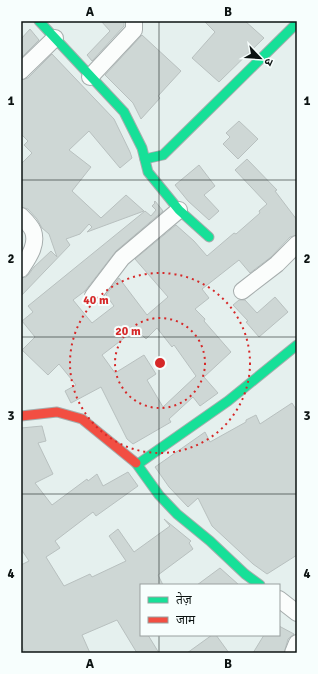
<svg xmlns="http://www.w3.org/2000/svg" width="318" height="674" font-family="Signika,'Noto Sans Devanagari',sans-serif">
	<style>
		.building { fill: #ced7d5; stroke: #b8c0bf; fill-rule: evenodd }
		.lines { fill: none; stroke-linecap: round; stroke-linejoin: round }
		.street-casing { stroke: #a6adad; stroke-width: 18 }
		.fast-casing { stroke: #a6adad; stroke-width: 11 }
		.jam-casing { stroke: #a6adad; stroke-width: 11 }
		.street { stroke: #fbfdfc; stroke-width: 16 }
		.fast { stroke: #16e098; stroke-width: 9 }
		.jam { stroke: #f24e42; stroke-width: 9 }
		.grid { fill: none; stroke: #0c1312; stroke-width: 1; stroke-opacity: 0.55 }
		.ring { fill: none; stroke: #d62828; stroke-width: 2; stroke-dasharray: 2 4 }
		.centre { fill: #d62828; stroke: #f7fefd; stroke-width: 2 }
		.ring-label { font-size: 12px; text-anchor: middle; font-weight: bold; fill: #d62828; stroke: #f7fefd; stroke-width: 4; stroke-linejoin: round; paint-order: stroke }
		.neatline { fill: none; stroke: #0c1312; stroke-width: 1.5 }
		.grid-label { font-size: 13px; text-anchor: middle; font-weight: bold; fill: #0c1312 }
	</style>
	<rect width="100%" height="100%" fill="#e5f0ee"/>
	<g class="building">
		<polygon points="101,21 124,21 124,26 92,61 87,55 110,31"/>
		<polygon points="204,21 245,21 264,38 219,82 192,58 215,32"/>
		<polygon points="30,29 39,40 22,57 21,39"/>
		<polygon points="142,35 181,71 158,96 160,98 141,119 133,103 105,75"/>
		<polygon points="52,54 114,119 130,152 132,158 120,168 89,131 69,150 91,167 72,191 101,218 126,195 144,211 87,232 92,227 89,224 80,234 66,239 70,245 21,296 21,278 26,277 29,274 34,267 51,251 57,257 49,234 42,228 37,219 28,209 21,207 21,164 32,153 24,145 28,141 21,134 21,80 28,78"/>
		<polygon points="239,121 258,139 238,159 223,144 230,137 226,133"/>
		<path d="M247,159L277,190L275,191L297,220V235L290,237L271,257L250,273L239,260L202,289L209,298L195,309L205,319L204,321L231,352L204,377L218,393L200,406L193,397L169,419L171,422L133,444L127,439L101,387L71,403L65,391L76,385L59,364L48,375L22,350L35,337L22,321L33,312L28,306L145,211L151,216L156,210L152,206L155,203L154,202L155,201L163,211L116,251L85,291L73,300L92,323L114,306L106,295L119,278L147,315L168,297L135,259L176,225L194,241L207,256L234,233L236,234L260,213L259,211L267,204L235,170ZM157,328L172,347L174,345L196,376L163,407L147,380L156,374L144,355L115,373L102,355L136,329L146,339Z"/>
		<polygon points="199,165 215,186 204,195 219,211 209,220 188,201 175,185"/>
		<polygon points="275,297 288,312 259,337 246,322 248,321 233,305 239,300 245,300 257,313"/>
		<polygon points="292,403 297,411 297,555 267,574 253,564 212,526 198,498 188,507 169,487 155,467 205,432 210,442 246,422 246,420 256,415 260,424"/>
		<polygon points="42,426 46,441 38,443 53,474 35,483 52,505 87,479 88,481 97,474 103,486 128,472 138,486 96,516 93,512 55,541 60,548 46,557 64,586 90,574 92,577 126,561 109,536 118,529 134,552 170,526 164,519 191,541 189,543 193,549 158,575 163,585 141,585 141,635 148,635 159,653 137,653 117,620 82,635 90,653 25,653 21,645 21,565 29,561 21,549 21,428"/>
		<polygon points="220,568 239,585 197,585"/>
		<polygon points="279,626 294,634 288,639 284,653 253,653 264,635 279,635"/>
		<polygon points="212,635 216,635 229,653 187,653"/>
	</g>
	<g class="lines">
		<g class="street-casing">
			<g id="street">
				<polyline points="21,71 55,38"/>
				<polyline points="90,77 134,30 134,21"/>
				<path d="M21,216C25,220 31,226 33,231C38,245 28,258 21,269"/>
				<polyline points="242,291 277,264 297,244"/>
				<polyline points="93,296 122,258 179,210"/>
				<polyline points="279,599 297,613"/>
				<polyline points="293,653 297,643"/>
			</g>
		</g>
		<g class="fast-casing">
			<g id="fast">
				<polyline points="39,21 124,112 142,148 148,172 179,210 209,237"/>
				<polyline points="145,159 163,155 297,23"/>
				<polyline points="136,463 159,495 177,514 210,541 245,574 260,585"/>
				<polyline points="138,464 228,401 297,345"/>
			</g>
		</g>
		<g class="jam-casing">
			<polyline id="jam" points="21,416 57,412 82,419 136,463"/>
		</g>
		<use href="#street" class="street"/>
		<use href="#fast" class="fast"/>
		<use href="#jam" class="jam"/>
	</g>
	<path class="grid" d="M159,21V585M21,180H297M21,337H297M21,494H297M159,635V653"/>
	<g class="ring">
		<circle cx="160" cy="363" r="45"/>
		<circle cx="160" cy="363" r="90"/>
	</g>
	<circle cx="160" cy="363" r="6" class="centre"/>
	<g class="ring-label">
		<text x="96" y="304">40 m</text>
		<text x="128" y="335">20 m</text>
	</g>
	<rect width="318" height="674" fill="none" stroke="#f7fefd" stroke-width="44"/>
	<rect x="140" y="584" width="140" height="52" fill="#f7fefd" stroke="#99a09f"/>
	<rect x="148" y="597" width="20" height="6" fill="#16e098" stroke="#99a09f"/>
	<text x="176" y="604" font-size="12" fill="#0c1312">तेज़</text>
	<rect x="148" y="617" width="20" height="6" fill="#f24e42" stroke="#99a09f"/>
	<text x="176" y="624" font-size="12" fill="#0c1312">जाम</text>
	<g transform="translate(260 58) rotate(115)" stroke="#f7fefd" stroke-width="3" paint-order="stroke">
	<path d="M0-3L7 15L0 10L-7 15Z" fill="#0c1312"/>
	<text y="-6" font-size="11" font-weight="bold" text-anchor="middle" fill="#0c1312">उ</text>
	</g>
	<rect x="22" y="22" width="274" height="630" class="neatline"/>
	<g class="grid-label">
		<text x="90" y="16">A</text>
		<text x="228" y="16">B</text>
		<text x="11" y="105">1</text>
		<text x="307" y="105">1</text>
		<text x="11" y="263">2</text>
		<text x="307" y="263">2</text>
		<text x="11" y="420">3</text>
		<text x="307" y="420">3</text>
		<text x="11" y="578">4</text>
		<text x="307" y="578">4</text>
		<text x="90" y="668">A</text>
		<text x="228" y="668">B</text>
	</g>
</svg>
